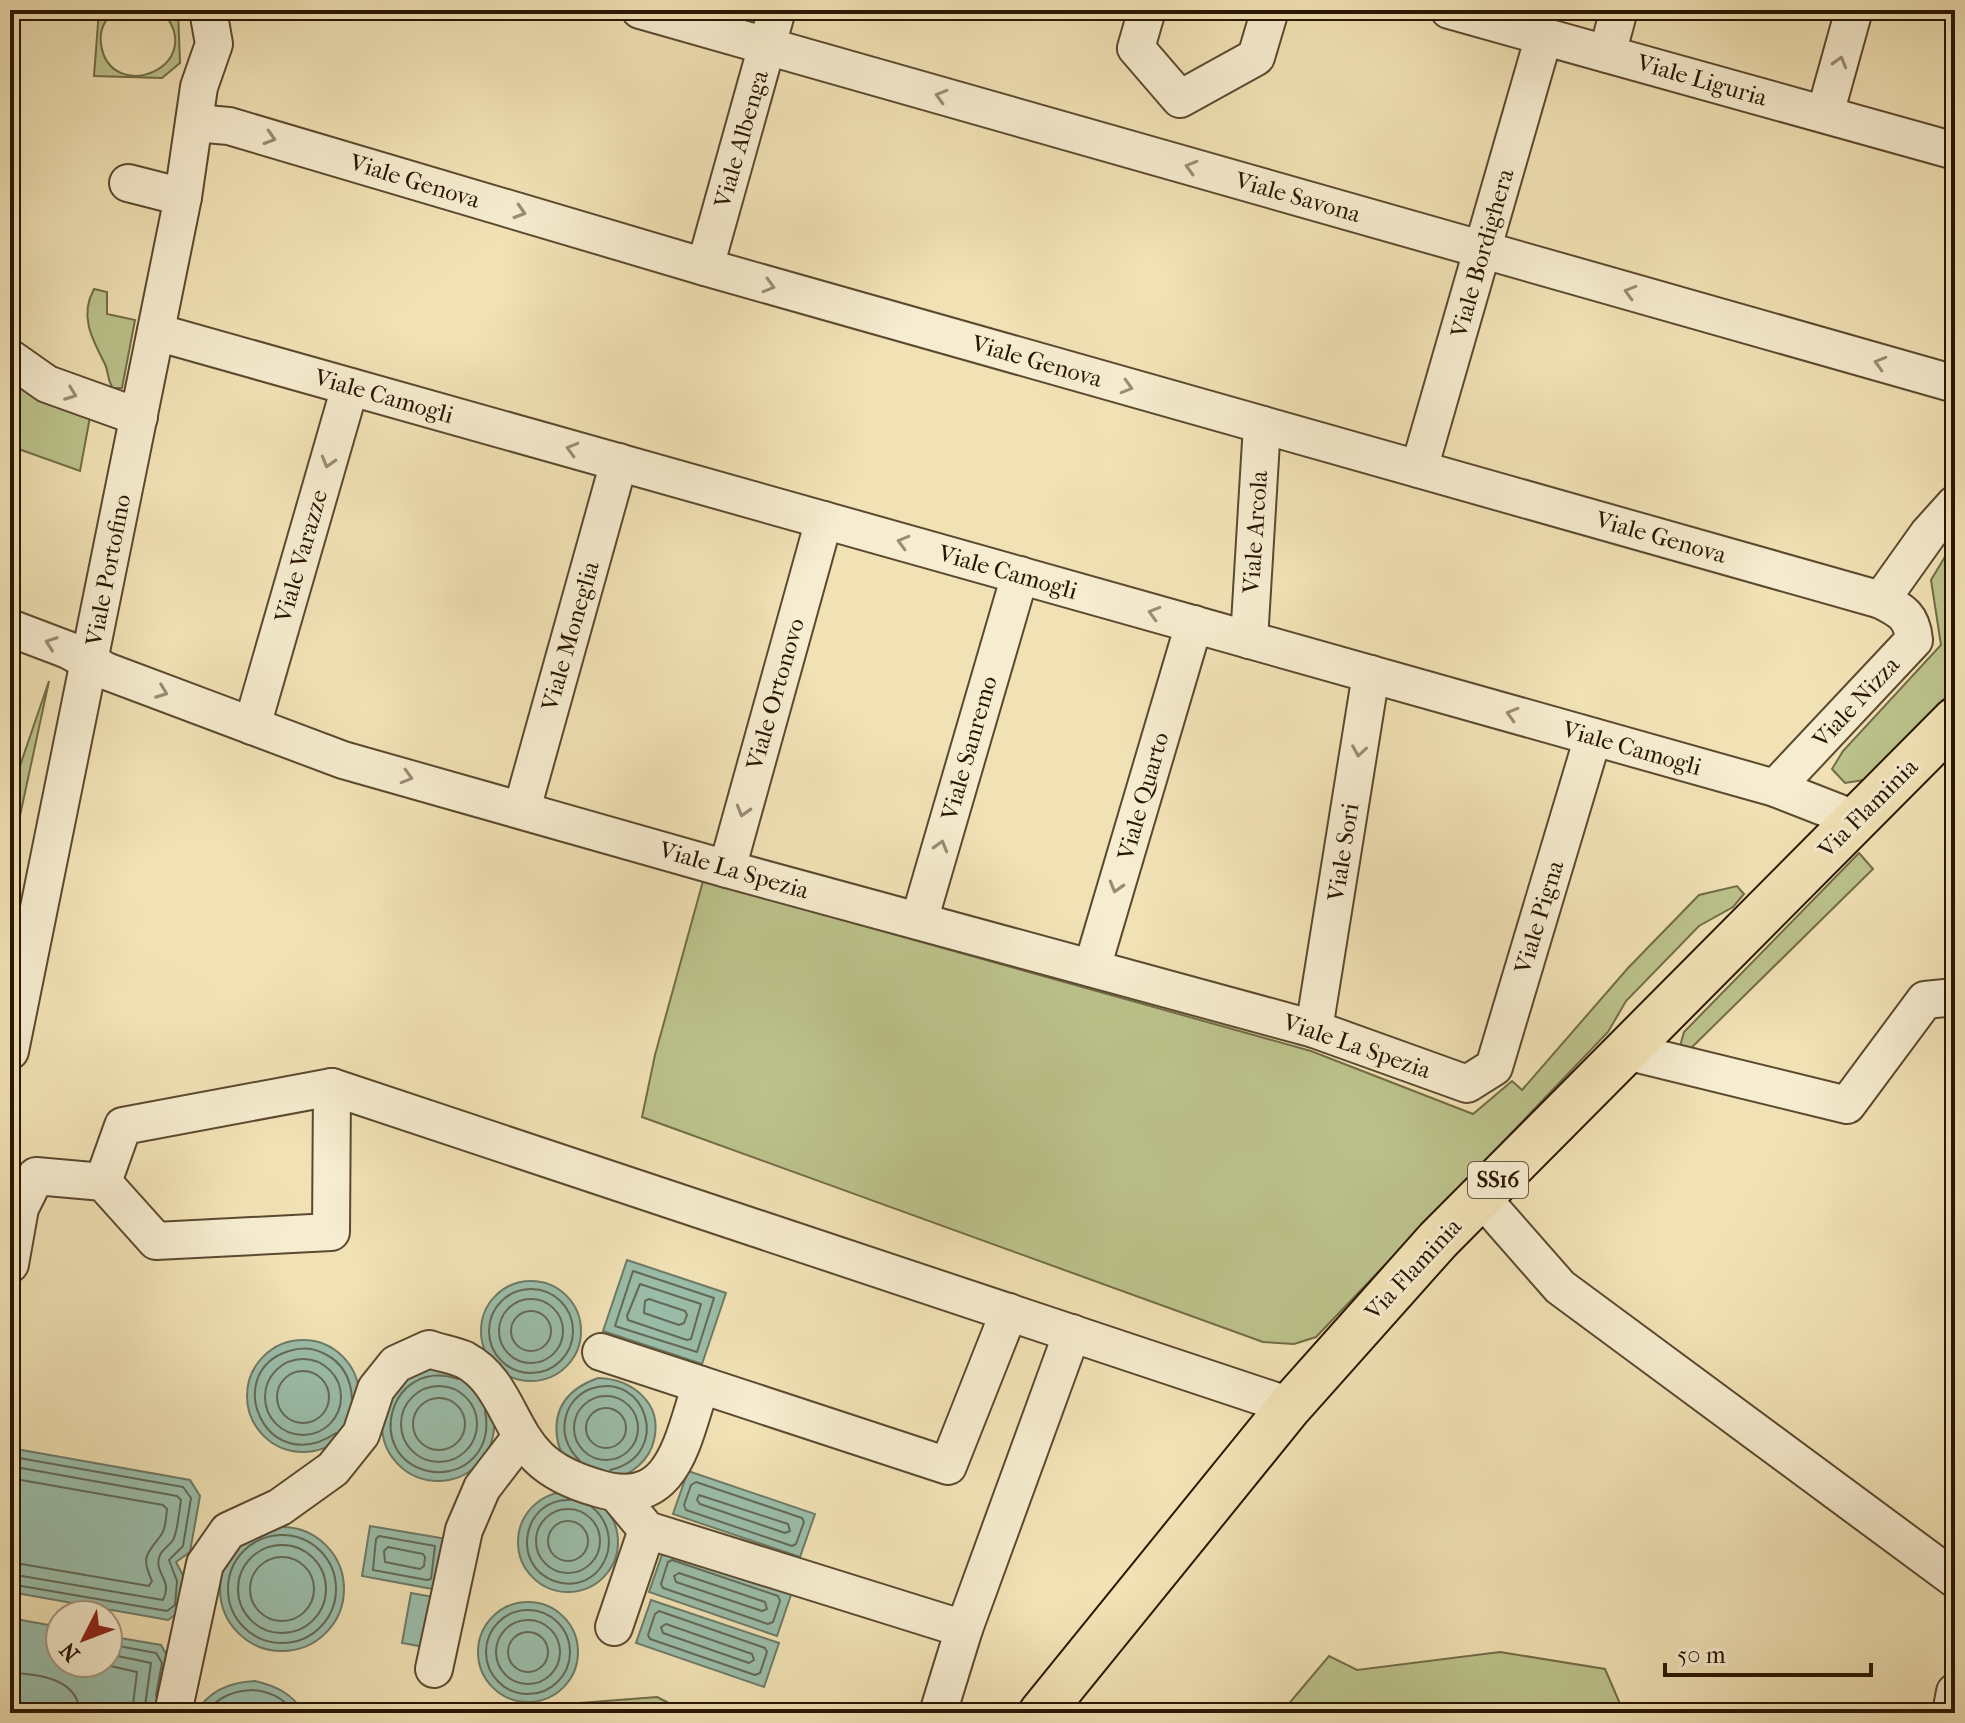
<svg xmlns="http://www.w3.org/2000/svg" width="1965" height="1723" font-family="'IM FELL French Canon',serif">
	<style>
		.green { fill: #bcc38c; stroke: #726c47; stroke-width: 2 }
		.water { fill: #9bbeab; stroke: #6d7b67; stroke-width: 2 }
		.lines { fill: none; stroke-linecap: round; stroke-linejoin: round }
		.shore { stroke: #626a56; stroke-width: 2 }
		.minor-casing { stroke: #5b492f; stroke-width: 40 }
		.major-casing { stroke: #291602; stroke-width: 48 }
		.minor { stroke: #f6eccf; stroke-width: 36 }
		.major { stroke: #f1e2b5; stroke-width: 44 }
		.oneway { stroke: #9a8c73 }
		.labels { text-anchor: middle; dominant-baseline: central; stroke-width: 6; stroke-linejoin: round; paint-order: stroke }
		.shield { fill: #f6eccf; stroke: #665640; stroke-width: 2 }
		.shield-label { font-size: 22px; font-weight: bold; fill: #291602 }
		.street-label { font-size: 24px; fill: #291602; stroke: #f6eccf }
	</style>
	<rect width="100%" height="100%" fill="#f1e2b5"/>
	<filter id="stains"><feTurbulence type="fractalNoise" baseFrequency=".0025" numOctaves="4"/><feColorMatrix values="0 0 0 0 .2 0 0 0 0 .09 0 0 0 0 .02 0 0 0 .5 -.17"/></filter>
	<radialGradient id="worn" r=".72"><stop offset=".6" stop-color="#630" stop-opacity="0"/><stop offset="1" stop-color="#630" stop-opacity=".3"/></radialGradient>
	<g class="green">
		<path d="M99,10H115C105,19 99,30 101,44C110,107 212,66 161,10H178L180,63L162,78L94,76Z"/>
		<path d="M94,289L107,292V314L135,320L122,388H113C107,380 109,373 105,364C92,339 79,316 94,289Z"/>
		<polygon points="10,379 90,417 80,471 10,446"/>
		<polygon points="1955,540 1955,688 1864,780 1845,783 1832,769 1843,751 1941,645 1931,580"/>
		<polygon points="49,681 10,862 10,795"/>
		<polygon points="1859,853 1873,869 1684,1055 1679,1050 1684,1032"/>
		<polygon points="703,881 1311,1051 1473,1114 1512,1081 1522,1090 1628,968 1699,895 1737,886 1744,894 1733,907 1699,926 1626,1001 1608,1032 1316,1337 1294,1344 1263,1342 642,1117 655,1055"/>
		<polygon points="1500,1652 1605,1669 1624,1713 1528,1713 1517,1706 1437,1709 1424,1713 1281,1713 1329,1656 1357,1670"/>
		<polygon points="657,1697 688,1713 449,1713"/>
	</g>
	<g class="water">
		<polygon points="627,1260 726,1293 702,1364 603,1331"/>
		<circle cx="531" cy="1331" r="50"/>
		<circle cx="303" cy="1396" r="56"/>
		<circle cx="438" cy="1425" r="56"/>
		<path d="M598,1378C631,1379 663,1402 654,1440C650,1459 631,1477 611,1478C603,1478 591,1470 583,1467C578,1464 571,1462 567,1459C561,1454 558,1444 557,1437C553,1406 570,1388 598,1378Z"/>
		<polygon points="16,1449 190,1480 200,1496 190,1552 176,1562 185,1579 182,1610 168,1620 10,1592 10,1453"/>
		<polygon points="688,1471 815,1514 800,1557 673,1514"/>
		<circle cx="568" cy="1542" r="50"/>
		<polygon points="370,1526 447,1539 438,1590 362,1576"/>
		<circle cx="282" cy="1589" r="62"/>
		<polygon points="664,1549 792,1592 777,1636 649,1592"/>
		<polygon points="411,1593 439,1598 430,1648 402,1643"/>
		<polygon points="651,1600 779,1643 764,1687 636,1643"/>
		<circle cx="528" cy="1652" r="50"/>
		<polygon points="10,1618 60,1627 60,1663 108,1663 108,1636 161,1645 170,1661 161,1713 71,1713 10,1702"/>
		<path d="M255,1681C276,1686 293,1694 304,1713H196C209,1690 230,1682 255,1681Z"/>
	</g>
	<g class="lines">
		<g class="shore">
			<polygon points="633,1271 714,1298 697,1352 615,1326"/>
			<polygon points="640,1284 701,1304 691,1339 687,1340 628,1320 627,1316"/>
			<circle cx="531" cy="1331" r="42"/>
			<polygon points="649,1299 685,1311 687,1315 684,1323 679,1325 644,1313 645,1301"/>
			<circle cx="531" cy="1331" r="32"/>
			<circle cx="531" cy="1331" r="20"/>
			<circle cx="303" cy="1397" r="38"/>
			<circle cx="303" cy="1397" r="26"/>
			<path d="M458,1379C389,1356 363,1456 428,1471C442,1474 458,1471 469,1462C485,1449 489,1430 485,1411"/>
			<circle cx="439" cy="1424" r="38"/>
			<circle cx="606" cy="1428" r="32"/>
			<circle cx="439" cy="1424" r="26"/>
			<circle cx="606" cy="1428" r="20"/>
			<path d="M336,1433C266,1480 220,1372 289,1351C301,1347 314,1348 325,1354C343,1363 351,1379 352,1399"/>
			<polyline points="10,1459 19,1458 183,1487 191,1498 183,1546 169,1560 177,1581 175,1605 167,1611 10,1584"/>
			<path d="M580,1461C567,1448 561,1434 566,1416C569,1404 578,1394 590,1389C646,1369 674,1455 610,1470"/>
			<path d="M10,1469L21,1468L177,1496L181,1500C179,1512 178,1527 174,1538C171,1546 161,1548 159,1558C155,1575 173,1580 163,1600L10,1574"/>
			<path d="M10,1481L21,1480L163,1505L167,1509C166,1517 166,1529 161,1535C148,1554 140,1555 152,1581L149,1586L10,1562"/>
			<polygon points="696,1482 802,1518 804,1522 796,1544 792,1546 686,1510 684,1505 691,1485"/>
			<polygon points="699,1495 788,1524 790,1531 785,1533 700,1504 697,1500"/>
			<path d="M570,1500C523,1498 510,1565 554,1581C600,1597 629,1538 592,1507"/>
			<circle cx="568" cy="1541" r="32"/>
			<circle cx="568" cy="1541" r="20"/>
			<circle cx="282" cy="1589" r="54"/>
			<polygon points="379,1536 435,1546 431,1579 427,1580 373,1570 376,1539"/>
			<circle cx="282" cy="1589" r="44"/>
			<polygon points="388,1547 423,1554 425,1557 424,1566 420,1569 385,1562 384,1551"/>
			<circle cx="282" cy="1589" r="32"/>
			<polygon points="672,1560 778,1596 780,1601 773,1622 768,1624 663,1588 661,1584 668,1562"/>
			<polygon points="679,1573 765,1602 767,1609 762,1611 676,1582 674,1576"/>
			<circle cx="528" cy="1652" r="42"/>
			<polygon points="659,1611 765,1648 767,1652 760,1673 755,1675 650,1639 648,1635 655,1614"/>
			<circle cx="528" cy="1652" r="32"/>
			<polygon points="666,1624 752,1654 754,1660 749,1663 663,1633 661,1627"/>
			<circle cx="528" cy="1652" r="20"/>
			<polyline points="108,1644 156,1653 162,1663 156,1696"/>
			<polyline points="108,1654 151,1663 144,1713"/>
			<polyline points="97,1663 137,1672 132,1713"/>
			<path d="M10,1673C38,1674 78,1678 80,1713"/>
			<path d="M205,1713C229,1683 272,1682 295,1713"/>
		</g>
		<g class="minor-casing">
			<g id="minor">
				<polyline points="640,10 1955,384"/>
				<polyline points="1147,10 1136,48 1180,99 1256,57 1270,10"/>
				<polyline points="1449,10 1955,151"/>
				<polyline points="1607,54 1619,10"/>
				<polyline points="1825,114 1854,10"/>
				<path d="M194,123L229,126L705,267L1881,600C1902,611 1912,616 1914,640L1775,788"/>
				<polyline points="128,183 183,197"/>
				<polyline points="705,267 777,10"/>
				<polyline points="156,332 1775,788 1857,820"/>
				<polyline points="10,358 47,384 139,417"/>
				<polyline points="1419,469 1544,36"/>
				<polyline points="1881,600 1928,534 1955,504"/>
				<polyline points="10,628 68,650 106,671 343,760 727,869 1314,1029 1467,1084 1494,1067 1593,737"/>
				<polyline points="1249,640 1262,425"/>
				<polyline points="252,726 350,387"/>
				<polyline points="522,809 619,462"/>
				<polyline points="727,869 824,520"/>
				<polyline points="919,921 1020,575"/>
				<polyline points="1092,968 1194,624"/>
				<polyline points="1314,1029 1371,674"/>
				<polyline points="10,1051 183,197 199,87 214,44 208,10"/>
				<polyline points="1626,1051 1847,1105 1925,1000 1955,997"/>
				<polyline points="103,1182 123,1126 332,1087"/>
				<polyline points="1481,1197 1560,1287 1955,1579"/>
				<polyline points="10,1264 20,1208 36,1176 103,1182 156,1241 331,1232 332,1087 1290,1406"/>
				<polyline points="601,1352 948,1466 1009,1312"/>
				<polyline points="617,1494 647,1530 964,1629 938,1713"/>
				<polyline points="614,1627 647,1530"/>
				<polyline points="964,1629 1072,1333"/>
				<polyline points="434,1669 464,1530 482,1488 521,1437"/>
				<path d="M173,1713L205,1564L228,1531L280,1507L333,1469L361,1434L376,1389L396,1364L429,1349C440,1353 454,1355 465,1360C504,1381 508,1427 538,1457C553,1472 576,1482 597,1488C674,1512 682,1440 701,1385"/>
				<polyline points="1951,1713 1955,1692"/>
			</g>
		</g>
		<g class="major-casing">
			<polyline id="major" points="1041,1713 1290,1406 1438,1240 1955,720"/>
		</g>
		<use href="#minor" class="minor"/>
		<use href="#major" class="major"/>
	</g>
	<defs><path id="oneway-chevron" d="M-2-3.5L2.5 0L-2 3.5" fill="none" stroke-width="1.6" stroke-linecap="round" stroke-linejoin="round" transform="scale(2)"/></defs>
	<g class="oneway">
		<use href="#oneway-chevron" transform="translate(1840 62) rotate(-74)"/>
		<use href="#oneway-chevron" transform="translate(941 96) rotate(-164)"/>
		<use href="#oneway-chevron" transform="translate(270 138) rotate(17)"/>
		<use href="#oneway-chevron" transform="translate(1191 167) rotate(-164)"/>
		<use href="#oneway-chevron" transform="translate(520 212) rotate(17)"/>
		<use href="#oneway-chevron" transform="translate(769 286) rotate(16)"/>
		<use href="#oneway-chevron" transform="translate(1630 292) rotate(-164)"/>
		<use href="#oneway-chevron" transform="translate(1880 363) rotate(-164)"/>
		<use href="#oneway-chevron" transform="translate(1127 387) rotate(16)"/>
		<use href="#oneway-chevron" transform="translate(71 394) rotate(21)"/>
		<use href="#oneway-chevron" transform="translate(572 449) rotate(-164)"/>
		<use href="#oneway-chevron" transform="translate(328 462) rotate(106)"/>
		<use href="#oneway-chevron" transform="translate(903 542) rotate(-164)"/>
		<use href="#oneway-chevron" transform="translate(1154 613) rotate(-164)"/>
		<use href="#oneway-chevron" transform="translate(51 643) rotate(-160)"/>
		<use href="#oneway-chevron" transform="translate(162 692) rotate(21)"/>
		<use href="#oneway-chevron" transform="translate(1512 714) rotate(-164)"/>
		<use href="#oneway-chevron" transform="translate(1359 751) rotate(99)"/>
		<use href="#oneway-chevron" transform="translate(407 777) rotate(16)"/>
		<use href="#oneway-chevron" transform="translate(743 811) rotate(106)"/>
		<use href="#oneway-chevron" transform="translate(941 846) rotate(-74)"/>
		<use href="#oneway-chevron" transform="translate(1116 887) rotate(106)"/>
	</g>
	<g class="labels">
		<rect class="shield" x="1468" y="1162" width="60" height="36" rx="6"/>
		<g class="shield-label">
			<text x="1498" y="1180">SS16</text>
		</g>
		<g class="street-label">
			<text transform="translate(1702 80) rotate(16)">Viale Liguria</text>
			<text transform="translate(741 139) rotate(-74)">Viale Albenga</text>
			<text transform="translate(415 181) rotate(17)">Viale Genova</text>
			<text transform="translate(1298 197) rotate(16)">Viale Savona</text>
			<text transform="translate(1482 253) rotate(-74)">Viale Bordighera</text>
			<text transform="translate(1037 361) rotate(16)">Viale Genova</text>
			<text transform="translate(384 396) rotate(16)">Viale Camogli</text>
			<text transform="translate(1255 532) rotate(-86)">Viale Arcola</text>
			<text transform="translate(1661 537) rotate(16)">Viale Genova</text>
			<text transform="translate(301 556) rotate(-74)">Viale Varazze</text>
			<text transform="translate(108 570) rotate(-79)">Viale Portofino</text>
			<text transform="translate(1008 572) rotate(16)">Viale Camogli</text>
			<text transform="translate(570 636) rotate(-74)">Viale Moneglia</text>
			<text transform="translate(775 694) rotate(-74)">Viale Ortonovo</text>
			<text transform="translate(1856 702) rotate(-47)">Viale Nizza</text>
			<text transform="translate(969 748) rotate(-74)">Viale Sanremo</text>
			<text transform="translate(1632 748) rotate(16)">Viale Camogli</text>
			<text transform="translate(1143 796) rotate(-74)">Viale Quarto</text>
			<text transform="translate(1868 808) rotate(-45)">Via Flaminia</text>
			<text transform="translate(1343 852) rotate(-81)">Viale Sori</text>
			<text transform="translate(734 870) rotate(16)">Viale La Spezia</text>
			<text transform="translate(1539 917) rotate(-73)">Viale Pigna</text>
			<text transform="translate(1357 1046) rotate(19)">Viale La Spezia</text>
			<text transform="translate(1413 1269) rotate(-47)">Via Flaminia</text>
		</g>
	</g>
	<rect width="1965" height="1723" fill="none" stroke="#f1e2b5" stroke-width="40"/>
	<rect x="12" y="12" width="1941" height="1699" fill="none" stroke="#291602" stroke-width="4"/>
	<rect x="20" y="20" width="1925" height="1683" fill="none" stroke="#291602" stroke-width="2"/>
	<g transform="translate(84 1639) rotate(228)"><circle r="38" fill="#f6eccf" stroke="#a4967d" stroke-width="2"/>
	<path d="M0-6L14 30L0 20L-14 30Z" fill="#8f2418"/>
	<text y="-12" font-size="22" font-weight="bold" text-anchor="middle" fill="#291602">N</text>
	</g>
	<path d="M1665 1663v12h206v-12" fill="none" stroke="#291602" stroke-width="4"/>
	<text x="1677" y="1663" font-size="24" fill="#291602" stroke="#f6eccf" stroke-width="6" paint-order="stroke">50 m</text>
	<rect width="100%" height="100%" filter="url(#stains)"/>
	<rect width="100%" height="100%" fill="url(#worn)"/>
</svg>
